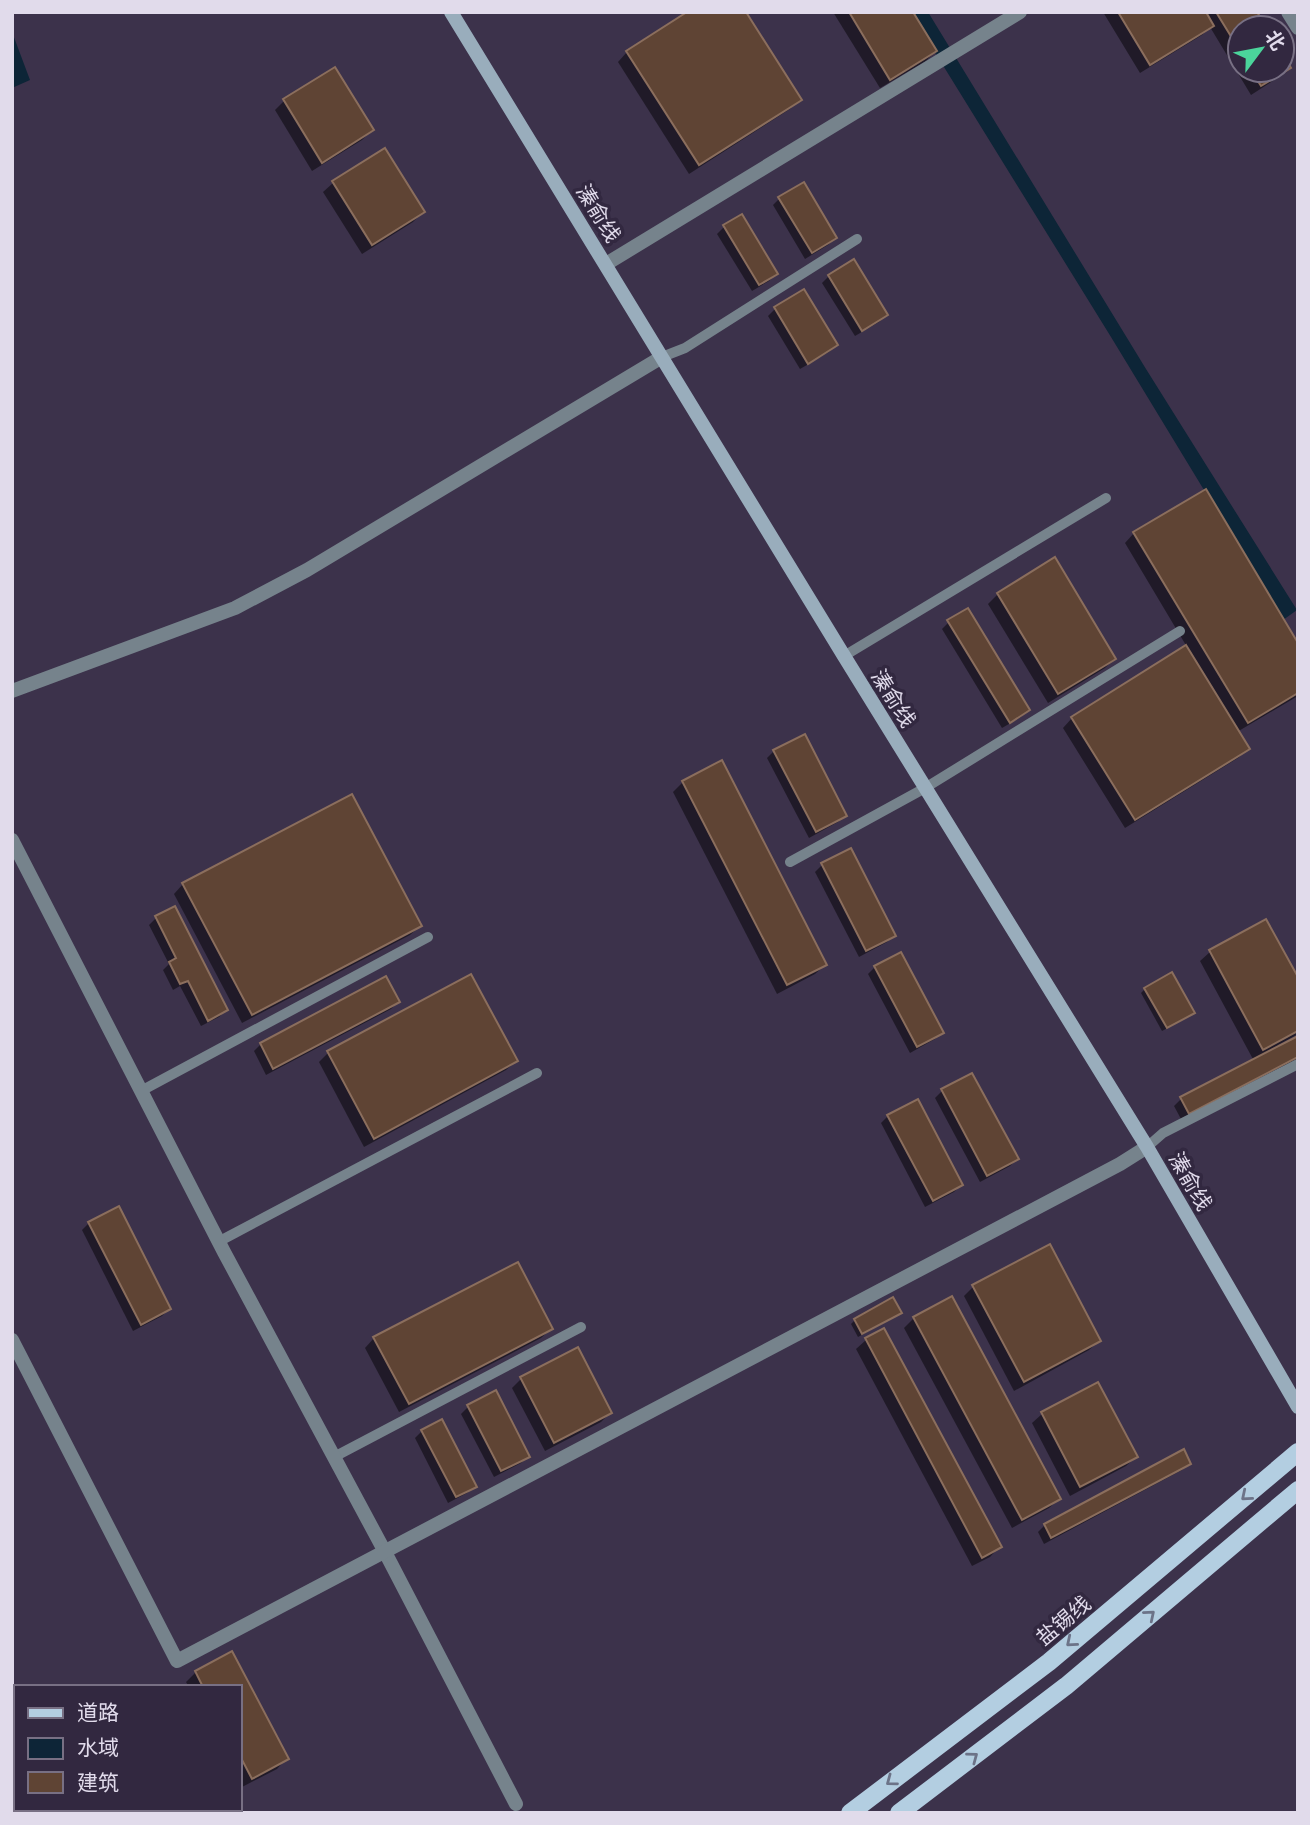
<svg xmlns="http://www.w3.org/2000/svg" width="1310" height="1825" font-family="Mulish,'Noto Sans SC',sans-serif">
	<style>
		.water { fill: #0d2537 }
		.shadow { fill: #0007 }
		.building { fill: #5f4434; stroke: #8b6e5d; stroke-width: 2 }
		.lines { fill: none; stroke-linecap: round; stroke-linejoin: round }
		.service { stroke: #76838c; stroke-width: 10 }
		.minor { stroke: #76838c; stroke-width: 14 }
		.secondary { stroke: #99adbc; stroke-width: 14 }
		.primary { stroke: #b3cee1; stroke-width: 18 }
		.oneway { stroke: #6c7388 }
		.labels { text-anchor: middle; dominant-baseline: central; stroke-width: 7; stroke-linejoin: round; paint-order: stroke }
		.street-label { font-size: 21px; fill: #e1dbeb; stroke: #322840 }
	</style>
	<rect width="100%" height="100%" fill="#3c324b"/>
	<g class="water">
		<polygon points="910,12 928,12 1146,369 1297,610 1283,620 1111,337"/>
		<polygon points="12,32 30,80 12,88"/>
	</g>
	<g class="shadow">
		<polygon points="833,12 911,12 935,51 926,61 880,88"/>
		<polygon points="1103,12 1255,12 1265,28 1240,28 1240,70 1282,70 1282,56 1289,68 1279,77 1251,95 1210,27 1202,35 1140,73"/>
		<polygon points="627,52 799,100 790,109 689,174 618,62"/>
		<polygon points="284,101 372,130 362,140 312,171 275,110"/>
		<polygon points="384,150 423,212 413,222 362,254 323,192 333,183"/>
		<polygon points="780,198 835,238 828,245 805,259 773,205"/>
		<polygon points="741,216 776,274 769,281 752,291 717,234 724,227"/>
		<polygon points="829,276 886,315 879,322 855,336 822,283"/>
		<polygon points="775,309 836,345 829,352 800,369 768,316"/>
		<polygon points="1134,533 1298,646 1298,696 1237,732 1248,749 1238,758 1125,828 1063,728 1072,718 1187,647 1125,543"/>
		<polygon points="998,594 1114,659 1105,668 1048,703 988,604"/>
		<polygon points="949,622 1028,710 1021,717 1002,728 942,629"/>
		<polygon points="774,751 845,815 838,822 809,838 767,758"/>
		<polygon points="683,782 825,965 815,974 777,994 673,792"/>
		<polygon points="850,850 894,935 887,942 859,957 815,872 822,865"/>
		<polygon points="183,884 420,926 410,935 242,1023 174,894"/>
		<polygon points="174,908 226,1010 219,1017 201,1026 180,986 173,990 163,970 169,964 149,925 156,918"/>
		<polygon points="1210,952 1298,981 1298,1034 1278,1045 1280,1048 1298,1038 1298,1059 1181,1119 1174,1106 1181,1099 1254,1061 1200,961"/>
		<polygon points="875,967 942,1032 935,1039 910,1053 868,974"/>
		<polygon points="386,979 398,1002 391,1009 266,1075 254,1051 261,1044"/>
		<polygon points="1145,989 1193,1013 1188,1017 1162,1031 1141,993"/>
		<polygon points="328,1053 516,1061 506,1070 364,1147 319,1062"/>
		<polygon points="971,1075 1017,1159 1010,1166 980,1182 935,1098 942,1091"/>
		<polygon points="888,1116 961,1185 954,1192 925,1207 881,1123"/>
		<polygon points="89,1223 169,1309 162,1316 133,1331 82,1230"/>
		<polygon points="973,1287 1099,1341 1089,1350 1014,1391 964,1296"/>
		<polygon points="900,1313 895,1317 858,1337 851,1324 855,1320"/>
		<polygon points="914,1318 1059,1499 1049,1508 1012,1528 904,1328"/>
		<polygon points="551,1329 541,1338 399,1412 365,1348 374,1338"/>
		<polygon points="884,1330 999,1547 990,1557 972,1566 856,1349 866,1340"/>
		<polygon points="521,1379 610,1413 601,1422 545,1451 512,1388"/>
		<polygon points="1097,1384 1136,1457 1126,1466 1070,1496 1032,1423 1042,1414"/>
		<polygon points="468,1407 528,1456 521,1463 494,1477 461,1414"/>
		<polygon points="422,1431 474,1486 467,1493 448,1503 415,1438"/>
		<polygon points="1189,1463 1182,1470 1044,1544 1038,1532 1045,1525"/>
		<polygon points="231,1654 286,1759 277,1769 242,1787 240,1783 240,1687 189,1687 186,1682 196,1672"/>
	</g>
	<g class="building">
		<polygon points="687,12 746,12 802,100 699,165 626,51"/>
		<polygon points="849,12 913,12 937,51 890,80"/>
		<polygon points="1118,12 1206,12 1214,26 1150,65"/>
		<polygon points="1216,12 1257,12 1267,28 1240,28 1240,51"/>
		<polygon points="1282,53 1291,68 1261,86 1251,70 1282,70"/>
		<polygon points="335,67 374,130 322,163 283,99"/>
		<polygon points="385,148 425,212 372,245 332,181"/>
		<polygon points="804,182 837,238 812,253 778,197"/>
		<polygon points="742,214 778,274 759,285 723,225"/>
		<polygon points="854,259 888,315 862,331 828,275"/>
		<polygon points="804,289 838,345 808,364 774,307"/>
		<polygon points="1206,489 1298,643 1298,693 1248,723 1133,532"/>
		<polygon points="1055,557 1116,659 1058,694 997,593"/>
		<polygon points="968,608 1030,710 1010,723 947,620"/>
		<polygon points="1186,645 1250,749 1135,820 1071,717"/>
		<polygon points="805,734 847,816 816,832 773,750"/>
		<polygon points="722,760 827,965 787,985 682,781"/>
		<polygon points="352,794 422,926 252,1015 182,883"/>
		<polygon points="851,848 896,936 866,951 821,863"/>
		<polygon points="175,906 228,1010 208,1021 188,981 180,984 169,962 176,958 155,916"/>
		<polygon points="1266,919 1298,977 1298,1031 1263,1050 1209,950"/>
		<polygon points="901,952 944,1033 917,1047 874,966"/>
		<polygon points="1172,972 1195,1013 1167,1028 1144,988"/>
		<polygon points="471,974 518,1061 374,1139 327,1051"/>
		<polygon points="386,976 400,1002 273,1069 260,1043"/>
		<polygon points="1298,1036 1298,1057 1189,1114 1180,1097"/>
		<polygon points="972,1073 1019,1159 987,1176 941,1089"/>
		<polygon points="918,1099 963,1185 933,1201 887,1115"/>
		<polygon points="119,1206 171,1309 141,1325 88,1222"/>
		<polygon points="1050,1244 1101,1341 1024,1382 972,1285"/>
		<polygon points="518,1262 553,1329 409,1404 373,1337"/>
		<polygon points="952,1296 1061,1499 1022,1520 913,1317"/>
		<polygon points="893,1297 902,1313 862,1334 854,1319"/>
		<polygon points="884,1328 1002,1547 982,1558 865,1338"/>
		<polygon points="578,1347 612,1413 554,1443 520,1377"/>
		<polygon points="1098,1382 1138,1457 1080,1487 1041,1412"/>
		<polygon points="496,1390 530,1457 501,1471 467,1405"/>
		<polygon points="442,1419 477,1487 456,1497 421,1430"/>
		<polygon points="1184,1449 1191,1464 1051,1538 1044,1524"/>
		<polygon points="232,1651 289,1759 252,1779 240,1756 240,1687 203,1687 195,1671"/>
	</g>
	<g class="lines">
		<g class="service">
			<polyline points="662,357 685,348 857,239"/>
			<polyline points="844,656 1106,498"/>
			<polyline points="790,862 925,788 1180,631"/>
			<polyline points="141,1091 428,937"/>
			<polyline points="1147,1147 1163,1133 1298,1064"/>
			<polyline points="218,1242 537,1073"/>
			<polyline points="334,1457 581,1327"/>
		</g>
		<g class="minor">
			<polyline points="1288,12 1298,28"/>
			<polyline points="606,264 1020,12"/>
			<polyline points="12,691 235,608 307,570 662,357"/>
			<polyline points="12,840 224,1252 385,1552 516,1804"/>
			<polyline points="12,1340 177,1661 1120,1164 1147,1147"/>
		</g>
		<polyline class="secondary" points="451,12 844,656 1147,1147 1298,1407"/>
		<g class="primary">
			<polyline points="850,1813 1049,1662 1298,1452"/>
			<polyline points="899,1813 1066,1686 1298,1490"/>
		</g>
	</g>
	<defs><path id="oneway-chevron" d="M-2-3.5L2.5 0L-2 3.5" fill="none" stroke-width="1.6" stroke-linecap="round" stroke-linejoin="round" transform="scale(1.75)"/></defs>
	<g class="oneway">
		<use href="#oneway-chevron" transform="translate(1246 1496) rotate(140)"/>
		<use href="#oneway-chevron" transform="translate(1150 1615) rotate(-40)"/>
		<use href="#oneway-chevron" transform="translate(1071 1642) rotate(140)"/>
		<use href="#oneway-chevron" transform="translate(973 1757) rotate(-37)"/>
		<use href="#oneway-chevron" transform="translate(891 1781) rotate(143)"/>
	</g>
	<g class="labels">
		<g class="street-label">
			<text transform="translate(599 213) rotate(58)">溱俞线</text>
			<text transform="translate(894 698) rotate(58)">溱俞线</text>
			<text transform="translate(1191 1181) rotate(60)">溱俞线</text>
			<text transform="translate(1063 1620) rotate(-40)">盐锡线</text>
		</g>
	</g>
	<rect width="1310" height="1825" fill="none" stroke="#e1dbeb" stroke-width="28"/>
	<rect x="14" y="1685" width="228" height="126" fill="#322840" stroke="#787084" stroke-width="2"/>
	<rect x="28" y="1708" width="35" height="10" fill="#b3cee1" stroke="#787084" stroke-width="2"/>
	<text x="77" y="1720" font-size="21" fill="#e1dbeb">道路</text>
	<rect x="28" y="1738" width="35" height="21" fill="#0d2537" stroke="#787084" stroke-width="2"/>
	<text x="77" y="1755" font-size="21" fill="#e1dbeb">水域</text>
	<rect x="28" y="1772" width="35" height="21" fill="#5f4434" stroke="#787084" stroke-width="2"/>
	<text x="77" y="1790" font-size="21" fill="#e1dbeb">建筑</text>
	<g transform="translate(1261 49) rotate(58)"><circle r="33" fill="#322840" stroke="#787084" stroke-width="2"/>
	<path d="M0-5L12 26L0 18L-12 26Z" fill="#4bd49b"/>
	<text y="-10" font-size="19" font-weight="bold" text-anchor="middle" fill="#e1dbeb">北</text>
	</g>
</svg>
